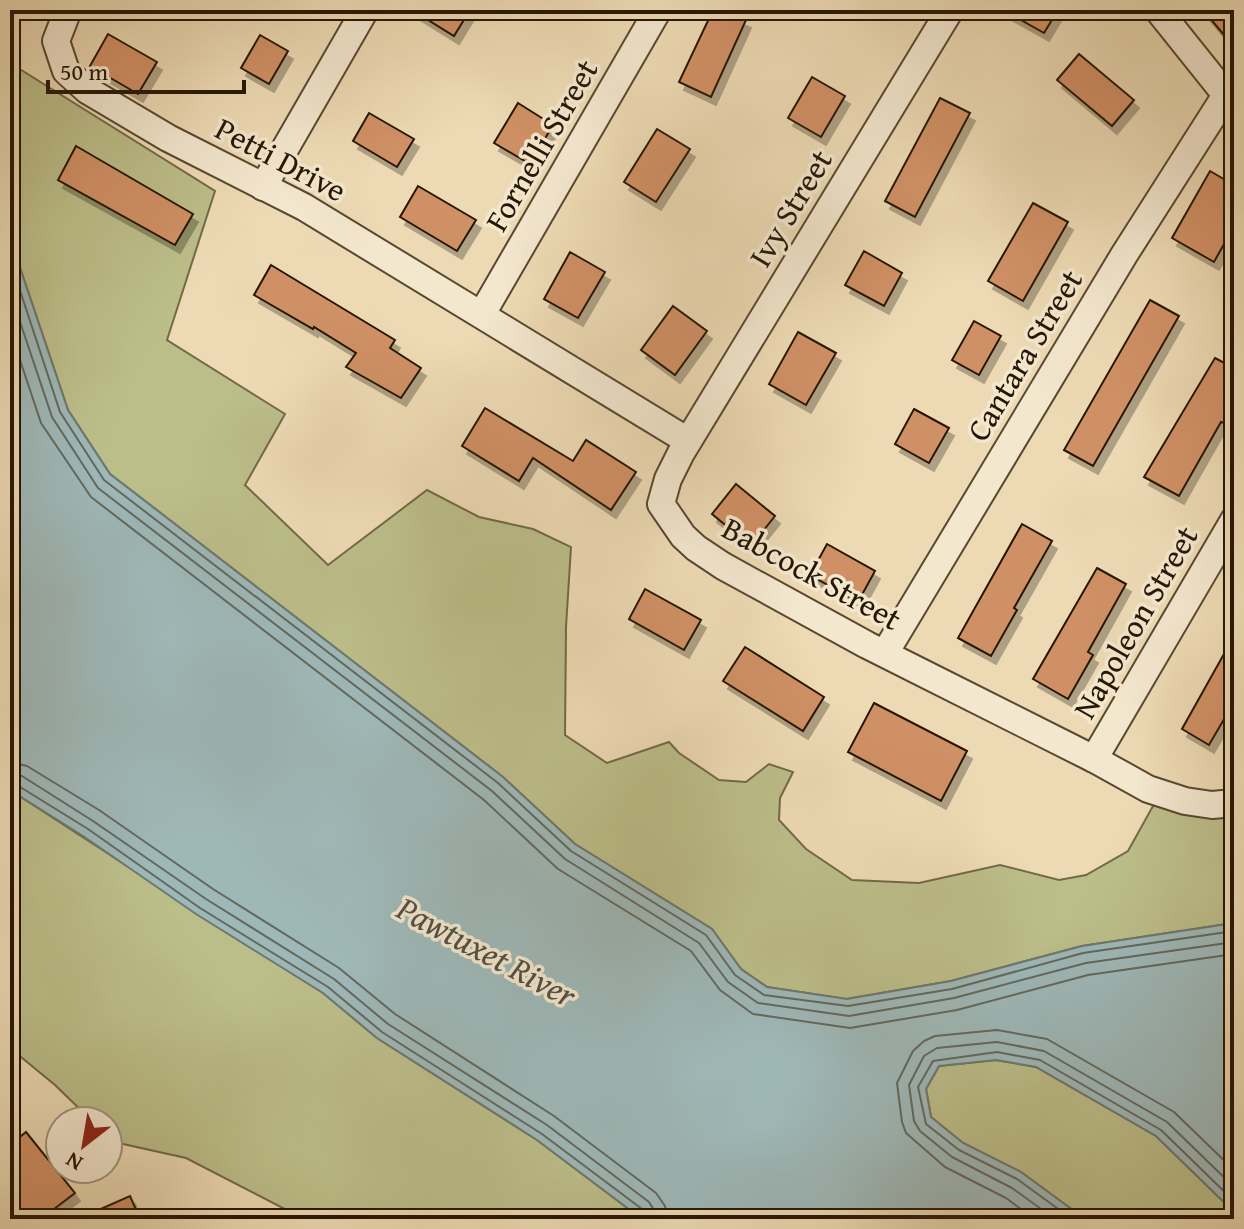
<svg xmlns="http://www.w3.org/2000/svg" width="1244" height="1229" font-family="'Gentium Book Plus',serif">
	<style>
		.green { fill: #bcbe8a; stroke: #716a48; stroke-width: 2 }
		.water { fill: #9eb8b8; stroke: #6e7870; stroke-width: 2 }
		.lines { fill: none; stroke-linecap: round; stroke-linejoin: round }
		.shore { stroke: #62685e; stroke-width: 2 }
		.building { fill: #d09065; stroke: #261705; stroke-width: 2; filter: url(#shadow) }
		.minor-casing { stroke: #584831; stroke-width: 30 }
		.minor { stroke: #f3e7ce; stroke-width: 26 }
		.labels { text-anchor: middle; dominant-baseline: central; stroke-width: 7; stroke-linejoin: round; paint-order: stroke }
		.street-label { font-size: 32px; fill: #261705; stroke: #f3e7ce }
		.water-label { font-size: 34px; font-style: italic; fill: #504f44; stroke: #f3e7ce }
	</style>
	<defs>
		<filter id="shadow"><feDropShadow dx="5" dy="8" stdDeviation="0" flood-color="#0004"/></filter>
	</defs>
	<rect width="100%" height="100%" fill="#eddab4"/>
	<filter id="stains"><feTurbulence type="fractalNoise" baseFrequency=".0025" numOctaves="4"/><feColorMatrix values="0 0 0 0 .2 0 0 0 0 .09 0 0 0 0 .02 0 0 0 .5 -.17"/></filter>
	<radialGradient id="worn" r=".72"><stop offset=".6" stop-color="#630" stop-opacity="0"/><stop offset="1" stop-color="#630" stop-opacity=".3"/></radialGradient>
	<g class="green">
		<polygon points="10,63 215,191 167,340 285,414 245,485 328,565 427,490 479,517 533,529 571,547 566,627 565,735 607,763 669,742 679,753 719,780 746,782 769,764 793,772 780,798 779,820 806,849 852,880 919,883 1000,865 1059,880 1086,875 1128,851 1158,797 1234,806 1234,923 1082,946 951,981 846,999 767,987 741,969 712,929 575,844 503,777 110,474 68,410 10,238"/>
		<polygon points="10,790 323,993 377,1038 537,1140 642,1219 304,1219 186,1158 114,1142 108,1136 108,1121 92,1121 55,1085 10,1048"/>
		<polygon points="996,1060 1036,1067 1156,1136 1234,1212 1234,1219 1085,1219 1021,1172 963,1143 931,1117 926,1089 939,1066"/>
	</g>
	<polygon class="water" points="10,238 68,410 110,474 503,777 575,844 712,929 741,969 767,987 847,999 951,981 1082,946 1234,923 1234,1212 1156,1136 1036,1067 996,1060 939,1066 926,1089 931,1117 963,1143 1021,1172 1085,1219 642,1219 537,1140 377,1038 323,993 196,914 83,836 10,790"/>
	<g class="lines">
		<g class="shore">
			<polyline points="10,260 60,412 104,480 498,783 571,851 706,935 735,975 764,995 848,1006 952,989 1083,953 1234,931"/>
			<polyline points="10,292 52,417 98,488 492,791 565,859 699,943 728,982 758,1003 849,1016 954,998 1086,963 1234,942"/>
			<polyline points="10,330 41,423 91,497 484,800 558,869 691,951 720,990 753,1014 850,1028 957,1010 1088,975 1234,954"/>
			<polyline points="10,762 27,766 99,810 213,889 339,968 395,1014 554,1116 656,1193 665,1206 667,1219"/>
			<polyline points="10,774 22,776 93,821 206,899 334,979 388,1024 547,1125 649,1202 654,1210 655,1219"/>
			<polyline points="10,784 17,785 88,829 200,908 328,987 382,1032 542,1134 642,1209 645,1219"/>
			<polyline points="1034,1219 1006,1198 945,1167 906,1133 902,1122 897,1083 913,1051 924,1041 935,1036 997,1030 1047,1039 1174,1112 1234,1170"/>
			<polyline points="1055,1219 1012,1188 952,1157 920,1131 914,1121 909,1085 924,1056 937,1048 997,1042 1044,1051 1167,1122 1234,1187"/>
			<polyline points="1072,1219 1017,1179 959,1150 926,1124 918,1087 933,1061 997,1052 1040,1060 1161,1130 1234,1201"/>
		</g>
	</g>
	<g class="building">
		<polygon points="412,10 470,10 454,36"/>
		<polygon points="713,10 723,10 746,20 711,97 679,82"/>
		<polygon points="1003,10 1058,10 1044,33"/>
		<polygon points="1203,10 1234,10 1234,47"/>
		<polygon points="108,34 157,62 138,94 90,66"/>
		<polygon points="260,35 288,51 269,84 241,68"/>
		<polygon points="1079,54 1134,100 1112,126 1057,80"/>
		<polygon points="812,77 845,96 821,137 788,118"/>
		<polygon points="940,98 970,113 915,217 885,201"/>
		<polygon points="518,103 553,125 530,164 494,143"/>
		<polygon points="369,113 414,139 397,167 353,141"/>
		<polygon points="657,129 690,149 656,202 624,182"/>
		<polygon points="76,146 193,214 175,245 58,180"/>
		<polygon points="1210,171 1234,185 1234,226 1214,262 1172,238"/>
		<polygon points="418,186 476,220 457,251 400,217"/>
		<polygon points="1033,203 1068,222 1023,301 988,281"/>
		<polygon points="864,251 902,273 884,306 845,285"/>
		<polygon points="570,252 605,272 578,318 544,299"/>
		<polygon points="271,265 395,340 390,348 421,368 401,398 346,367 356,353 314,327 313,329 254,295"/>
		<polygon points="1150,300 1179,316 1093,466 1064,450"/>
		<polygon points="673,306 707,331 675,375 641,350"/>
		<polygon points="974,321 1001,336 979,375 952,360"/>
		<polygon points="798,332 836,353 806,405 769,384"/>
		<polygon points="1215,358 1234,368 1234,405 1224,423 1221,422 1179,496 1144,477"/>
		<polygon points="485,408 573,461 586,440 636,472 611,510 533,458 519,481 462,446"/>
		<polygon points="914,409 949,428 929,463 895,444"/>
		<polygon points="736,484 775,516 751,546 712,514"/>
		<polygon points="1022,524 1052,541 1014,608 1017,610 991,656 958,638"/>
		<polygon points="827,544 875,571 858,602 810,575"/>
		<polygon points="1097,568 1126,584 1088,652 1093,655 1068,699 1033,679"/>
		<polygon points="645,589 701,620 684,650 629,619"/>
		<polygon points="1234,636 1234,702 1209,745 1182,729"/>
		<polygon points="745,647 824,697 803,731 723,681"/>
		<polygon points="874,703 967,751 941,801 848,752"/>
		<polygon points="26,1132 75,1193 41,1219 10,1219 10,1145"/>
		<polygon points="130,1196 140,1219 78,1219"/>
	</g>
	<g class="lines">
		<g class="minor-casing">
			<g id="minor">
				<polyline points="68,10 56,41 66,71 87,90 168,138 304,207 688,441"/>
				<polyline points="950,10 681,453 668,479 661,504 683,536 696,548 723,566 867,645 1094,759 1148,789 1185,801 1212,805 1234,803"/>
				<polyline points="1158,10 1234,105"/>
				<polyline points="263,187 365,10"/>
				<polyline points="482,314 658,10"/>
				<polyline points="885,653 1124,255 1226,95"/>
				<polyline points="1094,759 1234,520"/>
			</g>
		</g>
		<use href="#minor" class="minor"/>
	</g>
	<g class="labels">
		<g class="street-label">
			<text transform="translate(541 145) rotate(-60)">Fornelli Street</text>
			<text transform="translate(281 159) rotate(28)">Petti Drive</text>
			<text transform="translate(790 208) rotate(-59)">Ivy Street</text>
			<text transform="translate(1024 355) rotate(-59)">Cantara Street</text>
			<text transform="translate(812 573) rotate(29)">Babcock Street</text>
			<text transform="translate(1135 622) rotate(-60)">Napoleon Street</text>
		</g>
		<g class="water-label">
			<text transform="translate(487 951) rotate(28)">Pawtuxet River</text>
		</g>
	</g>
	<rect width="1244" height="1229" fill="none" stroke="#eddab4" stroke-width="40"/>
	<rect x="12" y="12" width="1220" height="1205" fill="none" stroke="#261705" stroke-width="4"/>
	<rect x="20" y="20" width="1204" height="1189" fill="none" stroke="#261705" stroke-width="2"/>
	<g transform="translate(84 1145) rotate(211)"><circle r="38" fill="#f3e7ce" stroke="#a1947e" stroke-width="2"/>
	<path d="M0-6L14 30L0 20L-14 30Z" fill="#8f2418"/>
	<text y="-12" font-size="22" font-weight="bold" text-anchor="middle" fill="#261705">N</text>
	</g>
	<path d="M48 80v12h196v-12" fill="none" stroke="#261705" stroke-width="4"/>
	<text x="60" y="80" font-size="24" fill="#261705" stroke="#f3e7ce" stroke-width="6" paint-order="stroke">50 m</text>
	<rect width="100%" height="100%" filter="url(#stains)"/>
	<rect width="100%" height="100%" fill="url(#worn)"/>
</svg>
